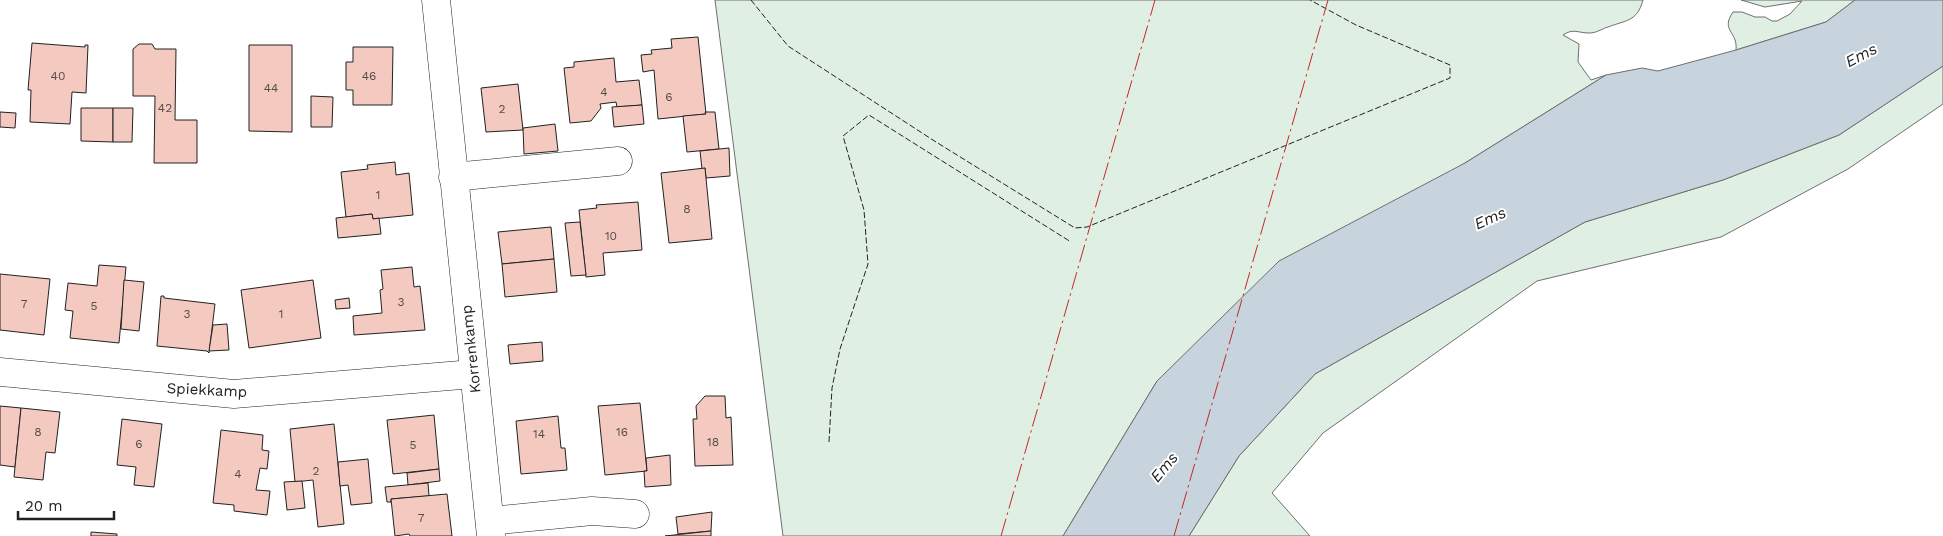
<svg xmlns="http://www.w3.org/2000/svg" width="1943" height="536" font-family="'Work Sans',sans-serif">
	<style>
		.green { fill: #e0efe3; stroke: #6f6f6f }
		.water { fill: #c7d3dd; stroke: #6f6f6f }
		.building { fill: #f3c9c0; stroke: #222 }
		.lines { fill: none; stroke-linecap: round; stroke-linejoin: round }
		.street-casing { stroke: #222; stroke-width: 29 }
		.street { stroke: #fff; stroke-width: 28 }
		.fence { stroke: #222; stroke-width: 1; stroke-dasharray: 6 2.5; stroke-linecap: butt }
		.power { stroke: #c62828; stroke-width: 1; stroke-dasharray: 18 4 2.5 4; stroke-linecap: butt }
		.labels { text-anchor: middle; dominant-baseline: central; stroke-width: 4; stroke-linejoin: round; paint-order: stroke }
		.number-label { font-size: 12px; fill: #564c4a }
		.street-label { font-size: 15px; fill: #222; stroke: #fff }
		.water-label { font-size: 16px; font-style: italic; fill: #222; stroke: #fff }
	</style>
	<rect width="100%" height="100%" fill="#fff"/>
	<g class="green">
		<path d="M715,0H1643C1637,22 1626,20 1608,27C1601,29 1597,33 1589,33C1578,33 1573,28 1563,35L1579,44L1578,62L1591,80L1606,75L1465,163L1157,381L1063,536H783Z"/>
		<path d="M1741,0H1855L1826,22L1736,50C1738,31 1720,31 1733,12H1742L1755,17H1765L1772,21H1777L1790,14L1802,1L1765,7Z"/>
		<polygon points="1943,66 1943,104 1848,169 1721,237 1537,281 1323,433 1272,493 1310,536 1189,536 1239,456 1315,374 1585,222 1723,180 1839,135"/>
	</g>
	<polygon class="water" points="1855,0 1943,0 1943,66 1839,135 1723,180 1585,222 1315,374 1239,456 1189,536 1063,536 1157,381 1279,261 1465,163 1606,75 1642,68 1658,71 1736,50 1826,22"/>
	<g class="building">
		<polygon points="698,37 706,114 658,119 654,70 643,72 641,55 652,54 651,50 672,48 671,39"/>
		<polygon points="32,43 85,47 85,45 88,45 86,93 72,92 70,124 30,122 31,90 28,90"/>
		<polygon points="139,44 152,44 155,49 176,49 175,120 197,120 197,163 154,163 155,96 133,96 133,49"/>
		<polygon points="249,45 292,45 292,132 249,131"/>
		<polygon points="353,47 393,47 392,105 353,105 353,90 346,90 346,62 353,62"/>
		<polygon points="614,58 616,82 639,80 642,105 617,107 616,102 600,104 601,108 591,121 570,123 564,68 574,67 574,62"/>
		<polygon points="518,84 523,130 486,132 481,88"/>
		<polygon points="311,96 333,97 332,127 311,127"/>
		<polygon points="642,105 644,124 614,127 612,107"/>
		<polygon points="81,108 113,108 113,142 81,141"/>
		<polygon points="113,108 133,108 132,142 113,142"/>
		<polygon points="0,112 16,113 15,128 0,127"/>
		<polygon points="705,112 715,112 719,149 687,152 683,116 706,114"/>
		<polygon points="555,124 558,151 524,154 523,128"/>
		<polygon points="729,148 730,176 706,178 705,168 702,169 700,151"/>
		<polygon points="395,162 396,175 409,173 413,215 373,219 372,214 346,217 341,172 368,169 367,165"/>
		<polygon points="705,168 712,239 669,243 661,173"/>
		<polygon points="638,202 642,250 603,253 605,275 586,277 579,210 597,208 596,205"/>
		<polygon points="372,214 373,219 379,218 381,234 338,238 336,218"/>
		<polygon points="580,222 586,275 571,276 565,223"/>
		<polygon points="551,227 554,259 502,264 498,232"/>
		<polygon points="554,259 557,292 505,297 502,264"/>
		<polygon points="99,265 126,267 119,343 70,338 73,311 65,310 68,283 97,286"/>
		<polygon points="412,267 414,287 420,286 425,330 354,335 353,316 382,313 380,290 383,289 381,270"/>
		<polygon points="0,274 50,279 44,335 0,330"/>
		<polygon points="124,280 144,282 139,331 121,329"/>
		<polygon points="313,280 321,338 249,348 241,290"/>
		<polygon points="161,296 164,296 164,298 215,304 209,353 207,351 157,346"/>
		<polygon points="349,298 350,308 336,309 335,300"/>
		<polygon points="227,324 229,350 209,351 213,325"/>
		<polygon points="542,342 543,361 510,364 508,345"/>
		<polygon points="705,396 725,396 726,418 731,417 733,465 695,466 693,419 697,419 696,406"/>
		<polygon points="640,403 647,471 605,475 598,406"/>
		<polygon points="0,406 21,408 15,467 0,465"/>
		<polygon points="21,408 60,412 55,453 46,452 43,480 14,477"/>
		<polygon points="434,415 439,469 393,474 387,420"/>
		<polygon points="558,416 561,448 565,448 567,470 521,474 516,421"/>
		<polygon points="122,419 162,424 154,487 134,485 136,467 117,465"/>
		<polygon points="334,424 344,524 318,527 313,480 295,482 290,429"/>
		<polygon points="221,430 263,435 262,450 269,451 267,469 260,468 256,490 270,491 267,515 234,511 234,505 213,503"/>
		<polygon points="670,455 671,485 645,487 644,471 647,471 646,458"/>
		<polygon points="368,459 372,503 351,505 348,485 340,486 338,462"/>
		<polygon points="439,469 440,481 408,485 407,473"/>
		<polygon points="302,481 305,508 287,510 284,482"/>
		<polygon points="428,483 429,496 391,499 391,502 387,502 385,487"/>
		<polygon points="447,494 452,536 410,536 409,534 395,536 391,499"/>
		<polygon points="712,512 711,531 678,534 676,517"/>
		<polygon points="711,531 711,536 665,536"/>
		<polygon points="91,532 117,534 117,536 91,536"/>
	</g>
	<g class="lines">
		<g class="street-casing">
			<g id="street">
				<polyline points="436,0 491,536"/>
				<polyline points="453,177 618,161"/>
				<polyline points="0,372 234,394 473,374"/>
				<polyline points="490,521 592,511 635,514"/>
			</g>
		</g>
		<use href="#street" class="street"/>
		<g class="fence">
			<polyline points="751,0 788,46 936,142 1075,228 1087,227 1450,78 1450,65 1356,25 1310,0"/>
			<polyline points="829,442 832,388 840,349 868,264 864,210 843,136 869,115 1071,242"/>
		</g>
		<g class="power">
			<polyline points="1001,536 1155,0"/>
			<polyline points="1174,536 1328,0"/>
		</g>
	</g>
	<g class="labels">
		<g class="number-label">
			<text x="58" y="76">40</text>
			<text x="369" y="76">46</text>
			<text x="271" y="88">44</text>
			<text x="604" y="92">4</text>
			<text x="669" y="97">6</text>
			<text x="165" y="108">42</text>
			<text x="502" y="109">2</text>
			<text x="378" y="195">1</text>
			<text x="687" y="209">8</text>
			<text x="611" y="236">10</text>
			<text x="401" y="302">3</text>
			<text x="24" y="304">7</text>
			<text x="94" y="306">5</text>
			<text x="187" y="314">3</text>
			<text x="281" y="314">1</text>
			<text x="38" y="432">8</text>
			<text x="622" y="432">16</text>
			<text x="539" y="434">14</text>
			<text x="713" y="442">18</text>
			<text x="139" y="444">6</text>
			<text x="413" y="445">5</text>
			<text x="316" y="471">2</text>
			<text x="238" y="474">4</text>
			<text x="421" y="518">7</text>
		</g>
		<g class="street-label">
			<text transform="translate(471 349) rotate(-96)">Korrenkamp</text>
			<text transform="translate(207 390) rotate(3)">Spiekkamp</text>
		</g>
		<g class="water-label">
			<text transform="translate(1861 55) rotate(-27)">Ems</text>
			<text transform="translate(1490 218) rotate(-24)">Ems</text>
			<text transform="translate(1164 467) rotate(-50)">Ems</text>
		</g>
	</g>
	<path d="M18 511v8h96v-8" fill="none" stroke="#222222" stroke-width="2.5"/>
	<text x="25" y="511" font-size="15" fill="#222222" stroke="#ffffff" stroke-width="4" paint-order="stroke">20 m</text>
</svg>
